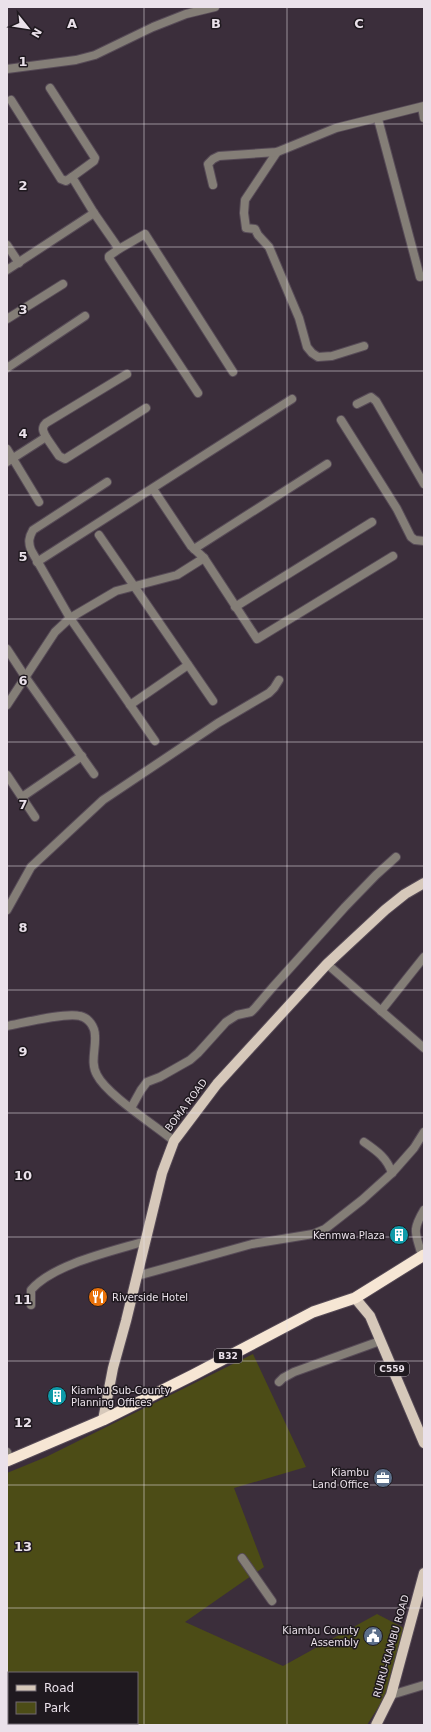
<svg xmlns="http://www.w3.org/2000/svg" width="431" height="1732" font-family="'DejaVu Sans',sans-serif">
	<style>
		.green { fill: #4c4c16; fill-rule: evenodd }
		.lines { fill: none; stroke-linecap: round; stroke-linejoin: round }
		.minor-casing { stroke: #574b57; stroke-width: 10 }
		.major-casing { stroke: #574b57; stroke-width: 12 }
		.highway-casing { stroke: #574b57; stroke-width: 13 }
		.minor { stroke: #847e77; stroke-width: 8 }
		.major { stroke: #d6c8ba; stroke-width: 10 }
		.highway { stroke: #f6e6d4; stroke-width: 11 }
		.grid { fill: none; stroke: #eae1ea; stroke-width: 1; stroke-opacity: 0.55 }
		.labels { text-anchor: middle; dominant-baseline: central; stroke-width: 3; stroke-linejoin: round; paint-order: stroke }
		.shield { fill: #1f191f; stroke: #ada5ad; stroke-width: 1 }
		.shield-label { font-size: 9px; font-weight: bold; fill: #eae1ea }
		.street-label { font-size: 10px; fill: #eae1ea; stroke: #1f191f }
		.poi-label { font-size: 10px; fill: #eae1ea; stroke: #1f191f; text-anchor: end }
		.grid-label { font-size: 13px; text-anchor: middle; font-weight: bold; fill: #eae1ea; stroke: #1f191f; stroke-width: 3; stroke-linejoin: round; paint-order: stroke }
	</style>
	<rect width="100%" height="100%" fill="#3b2e3b"/>
	<path class="green" d="M253,1354L306,1467L234,1488L264,1567L185,1622L283,1666L377,1614L402,1627L405,1630L384,1698L367,1725H7V1473L46,1457ZM9,1673H137V1723H9Z"/>
	<g class="lines">
		<g class="minor-casing">
			<g id="minor">
				<polyline points="7,69 76,60 95,55 153,27 186,14 215,7"/>
				<polyline points="50,88 95,158 94,161 72,177 94,213 119,249 145,234 233,372"/>
				<polyline points="11,100 61,179 66,181 72,177"/>
				<polyline points="422,107 424,118"/>
				<polyline points="378,119 420,277"/>
				<polyline points="277,152 245,200 244,213 246,228 255,229 258,235 269,247 299,318 307,347 312,353 318,357 332,356 364,346"/>
				<polyline points="213,185 208,164 213,159 219,156 277,152 336,128 424,106"/>
				<polyline points="7,245 19,263"/>
				<polyline points="119,249 109,256 109,258 198,393"/>
				<polyline points="7,270 94,213"/>
				<polyline points="7,319 63,284"/>
				<polyline points="7,368 85,316"/>
				<polyline points="357,404 371,397 376,401 424,484"/>
				<polyline points="341,420 397,509 411,537 415,540 424,541"/>
				<path d="M46,437C43,431 41,428 46,423L127,374"/>
				<polyline points="7,449 39,502"/>
				<polyline points="7,462 46,437 59,456 65,459 146,408"/>
				<path d="M107,482L33,530C29,537 28,542 31,550L70,618L155,741"/>
				<polyline points="153,489 191,546 204,558 257,639 393,556"/>
				<polyline points="99,535 213,701"/>
				<polyline points="194,549 327,464"/>
				<polyline points="37,562 292,399"/>
				<polyline points="235,607 372,522"/>
				<polyline points="7,649 26,678 94,774"/>
				<polyline points="7,705 55,632 70,618 116,591 177,575 204,558"/>
				<polyline points="130,705 188,665"/>
				<polyline points="7,775 35,817"/>
				<polyline points="22,797 82,756"/>
				<polyline points="7,910 31,867 103,800 218,723 269,693 274,688 279,680"/>
				<polyline points="327,964 424,1048"/>
				<polyline points="381,1011 424,957"/>
				<path d="M7,1026C23,1023 66,1012 80,1016C89,1018 95,1027 95,1036C96,1049 90,1063 97,1075C107,1095 155,1125 174,1141"/>
				<polyline points="131,1108 141,1090 147,1082 160,1077 190,1060 198,1053 226,1022 237,1015 251,1012 255,1008 272,988 345,907 376,875 396,857"/>
				<path d="M364,1142C377,1151 387,1158 392,1173"/>
				<path d="M422,1256C416,1233 411,1232 424,1210"/>
				<polyline points="137,1276 252,1244 313,1234 325,1229 362,1200 392,1173 414,1148 424,1132"/>
				<path d="M31,1305V1290C53,1264 113,1251 146,1241"/>
				<polyline points="279,1382 283,1378 294,1372 380,1341"/>
				<polyline points="7,1452 10,1460"/>
				<polyline points="242,1558 272,1601"/>
				<polyline points="391,1695 424,1685"/>
			</g>
		</g>
		<g class="major-casing">
			<g id="major">
				<polyline points="355,1298 370,1316 424,1443"/>
				<polyline points="103,1420 113,1368 126,1321 162,1173 174,1141 217,1084 327,964 385,910 405,894 424,883"/>
				<polyline points="376,1725 391,1695 424,1573"/>
			</g>
		</g>
		<g class="highway-casing">
			<polyline id="highway" points="7,1461 103,1420 193,1375 313,1312 355,1298 424,1255"/>
		</g>
		<use href="#minor" class="minor"/>
		<use href="#major" class="major"/>
		<use href="#highway" class="highway"/>
	</g>
	<path class="grid" d="M144,7V1725M287,7V1725M7,124H424M7,247H424M7,371H424M7,495H424M7,619H424M7,742H424M7,866H424M7,990H424M7,1113H424M7,1237H424M7,1361H424M7,1485H424M7,1608H424"/>
	<defs>
		<g id="building-disc" transform="scale(1)"><circle r="9.5" fill="#0f9aa8" stroke="#1f191f"/><path d="M-4-6H4V6H1V3H-1V6H-4ZM-2.5-4.3h1.7v1.8h-1.7ZM.8-4.3h1.7v1.8H.8ZM-2.5-1h1.7V.8h-1.7ZM.8-1h1.7V.8H.8Z" fill="#fff"/></g>
		<g id="restaurant-disc" transform="scale(1)"><circle r="9.5" fill="#e8710a" stroke="#1f191f"/><path d="M-5-6h1v4h1v-4h1v4h1v-4h1v5L-1.5 .5V6h-2V.5L-5-1ZM5-6V6H3V1.5H1.5Q1.5-4 5-6Z" fill="#fff"/></g>
		<g id="office-disc" transform="scale(1)"><circle r="9.5" fill="#5c6f8a" stroke="#1f191f"/><path d="M-6-3h4V-5.5h4V-3h4V5H-6ZM-1-4.5V-3h2v-1.5ZM-6 0V1H6V0Z" fill="#fff"/></g>
		<g id="civic-disc" transform="scale(1)"><circle r="9.5" fill="#5c6f8a" stroke="#1f191f"/><path d="M-.6-6.5H3V-4.5H.6V-3L4-1V1h2V6H-6V1h2V-1L-.6-3ZM-1.2 2.5V6h2.4V2.5Z" fill="#fff"/></g>
	</defs>
	<g fill-rule="evenodd">
		<use href="#building-disc" x="399" y="1235"/>
		<use href="#restaurant-disc" x="98" y="1297"/>
		<use href="#building-disc" x="57" y="1396"/>
		<use href="#office-disc" x="383" y="1478"/>
		<use href="#civic-disc" x="373" y="1636"/>
	</g>
	<g class="labels">
		<g class="shield">
			<rect x="214" y="1349" width="28" height="14" rx="3"/>
			<rect x="375" y="1362" width="34" height="14" rx="3"/>
		</g>
		<g class="shield-label">
			<text x="228" y="1356">B32</text>
			<text x="392" y="1369">C559</text>
		</g>
		<g class="street-label">
			<text transform="translate(186 1105) rotate(-53)">BOMA ROAD</text>
			<text transform="translate(391 1646) rotate(-74)">RUIRU-KIAMBU ROAD</text>
		</g>
		<g class="poi-label">
			<text x="385" y="1235">Kenmwa Plaza</text>
			<text x="112" y="1297" text-anchor="start">Riverside Hotel</text>
			<text x="71" y="1390" text-anchor="start">Kiambu Sub-County<tspan x="71" dy="12">Planning Offices</tspan></text>
			<text x="369" y="1472">Kiambu<tspan x="369" dy="12">Land Office</tspan></text>
			<text x="359" y="1630">Kiambu County<tspan x="359" dy="12">Assembly</tspan></text>
		</g>
	</g>
	<g class="grid-label">
		<text x="72" y="28">A</text>
		<text x="216" y="28">B</text>
		<text x="359" y="28">C</text>
		<text x="23" y="66">1</text>
		<text x="23" y="190">2</text>
		<text x="23" y="314">3</text>
		<text x="23" y="438">4</text>
		<text x="23" y="561">5</text>
		<text x="23" y="685">6</text>
		<text x="23" y="809">7</text>
		<text x="23" y="932">8</text>
		<text x="23" y="1056">9</text>
		<text x="23" y="1180">10</text>
		<text x="23" y="1304">11</text>
		<text x="23" y="1427">12</text>
		<text x="23" y="1551">13</text>
	</g>
	<rect width="431" height="1732" fill="none" stroke="#eae1ea" stroke-width="16"/>
	<rect x="8" y="1672" width="130" height="52" fill="#1f191f" stroke="#706970"/>
	<rect x="16" y="1685" width="20" height="6" fill="#d6c8ba" stroke="#706970"/>
	<text x="44" y="1692" font-size="12" fill="#eae1ea">Road</text>
	<rect x="16" y="1702" width="20" height="12" fill="#4c4c16" stroke="#706970"/>
	<text x="44" y="1712" font-size="12" fill="#eae1ea">Park</text>
	<g transform="translate(28 28) rotate(120)" stroke="#1f191f" stroke-width="3" paint-order="stroke">
	<path d="M0-3L7 15L0 10L-7 15Z" fill="#eae1ea"/>
	<text y="-6" font-size="11" font-weight="bold" text-anchor="middle" fill="#eae1ea">N</text>
	</g>
</svg>
